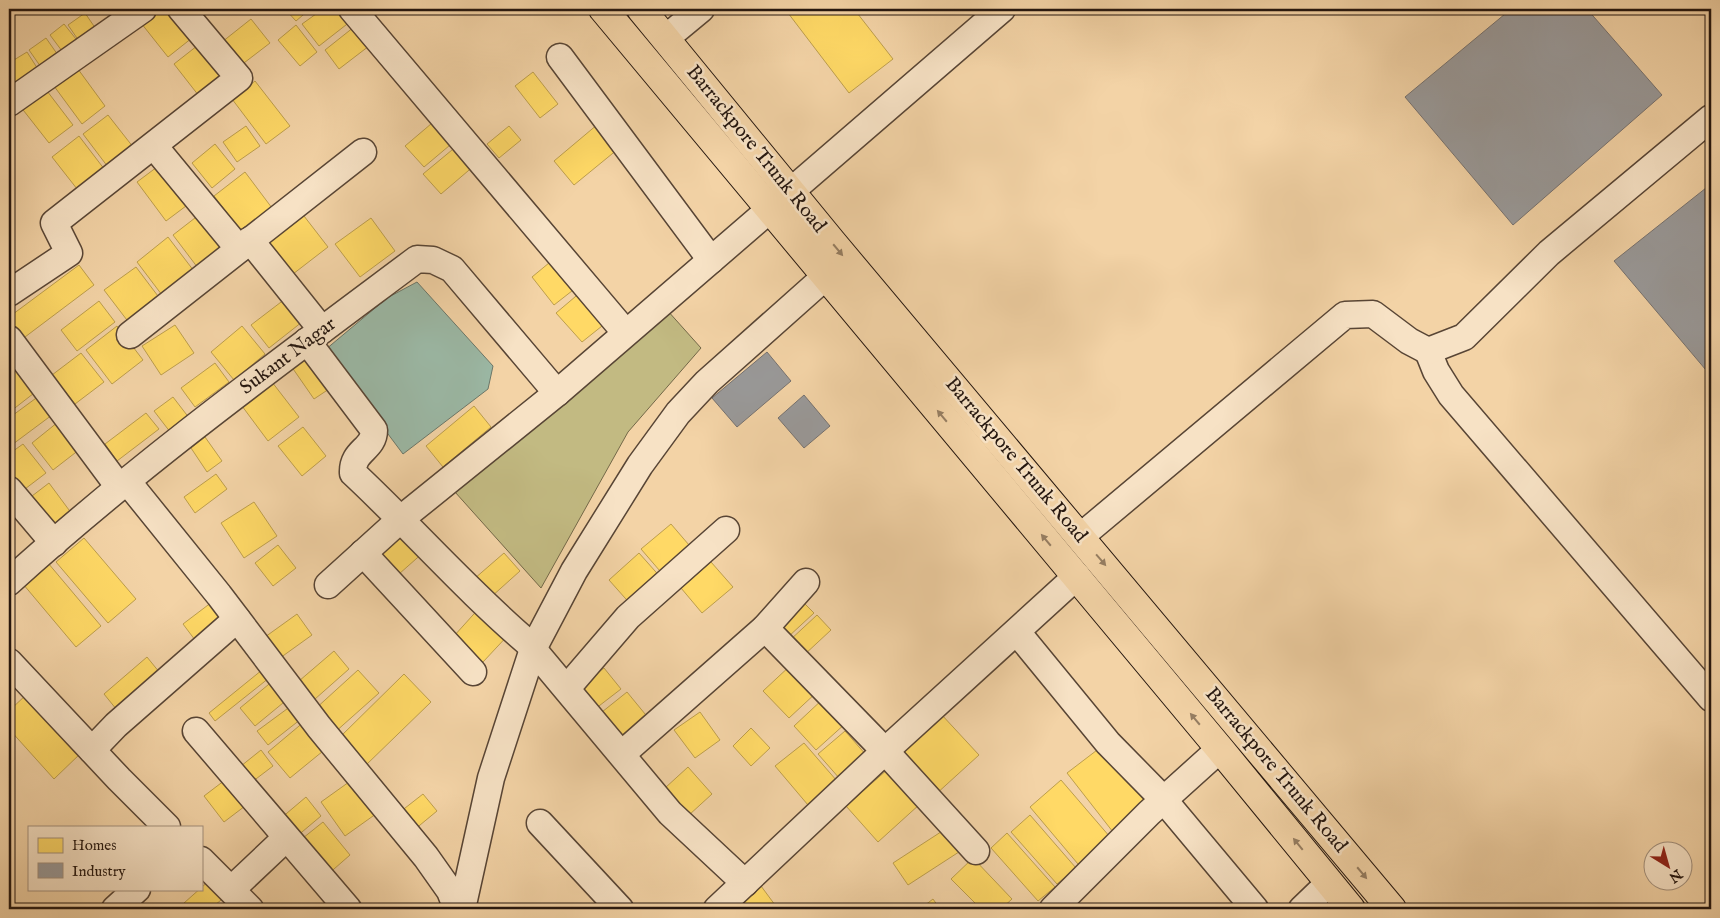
<svg xmlns="http://www.w3.org/2000/svg" width="1720" height="918" font-family="'IM FELL English',serif">
	<style>
		.green { fill: #c2ba82; stroke: #736848 }
		.water { fill: #9bb8a5; stroke: #6b7769 }
		.homes { fill: #ffd966; stroke: #bd9e4c }
		.industry { fill: #999; stroke: #767270 }
		.lines { fill: none; stroke-linecap: round; stroke-linejoin: round }
		.minor-casing { stroke: #584535; stroke-width: 29 }
		.major-casing { stroke: #24160f; stroke-width: 30 }
		.minor { stroke: #f7e2c5; stroke-width: 26 }
		.major { stroke: #f3d3a6; stroke-width: 28 }
		.oneway { fill: #967e62 }
		.labels { text-anchor: middle; dominant-baseline: central; stroke-width: 5; stroke-linejoin: round; paint-order: stroke }
		.street-label { font-size: 20px; fill: #24160f; stroke: #f7e2c5 }
	</style>
	<rect width="100%" height="100%" fill="#f3d3a6"/>
	<filter id="stains"><feTurbulence type="fractalNoise" baseFrequency=".004" numOctaves="4"/><feColorMatrix values="0 0 0 0 .2 0 0 0 0 .09 0 0 0 0 .02 0 0 0 .5 -.17"/></filter>
	<radialGradient id="worn" r=".72"><stop offset=".6" stop-color="#630" stop-opacity="0"/><stop offset="1" stop-color="#630" stop-opacity=".3"/></radialGradient>
	<polygon class="green" points="667,310 701,348 628,432 541,588 455,492"/>
	<polygon class="water" points="417,282 493,366 488,389 403,454 325,350 387,298"/>
	<g class="homes">
		<polygon points="159,9 177,9 197,34 168,57 141,23"/>
		<polygon points="285,9 310,9 296,21"/>
		<polygon points="323,9 341,9 351,21 319,46 302,24"/>
		<polygon points="785,9 854,9 893,59 849,93"/>
		<polygon points="85,13 98,32 81,44 68,25"/>
		<polygon points="251,19 270,43 240,66 222,42"/>
		<polygon points="64,24 80,44 65,55 50,35"/>
		<polygon points="296,25 317,52 300,66 278,40"/>
		<polygon points="354,27 369,46 339,69 325,50"/>
		<polygon points="46,38 60,58 43,70 29,50"/>
		<polygon points="202,42 227,75 199,96 174,64"/>
		<polygon points="27,52 41,74 19,88 9,71 9,63"/>
		<polygon points="75,65 105,106 82,124 51,82"/>
		<polygon points="533,72 558,104 540,118 515,86"/>
		<polygon points="255,81 290,126 266,144 232,99"/>
		<polygon points="44,87 73,125 49,143 20,106"/>
		<polygon points="108,115 137,152 111,171 83,134"/>
		<polygon points="438,118 456,140 424,167 405,146"/>
		<polygon points="598,124 618,149 574,185 554,161"/>
		<polygon points="246,126 260,146 237,162 223,142"/>
		<polygon points="509,126 521,140 499,158 487,144"/>
		<polygon points="79,136 108,174 81,194 52,157"/>
		<polygon points="215,144 235,169 212,188 192,163"/>
		<polygon points="458,145 475,165 441,194 423,174"/>
		<polygon points="161,164 190,203 166,221 137,182"/>
		<polygon points="245,172 275,212 244,235 214,196"/>
		<polygon points="204,211 233,247 201,272 173,235"/>
		<polygon points="304,216 328,247 293,274 269,243"/>
		<polygon points="371,218 395,251 360,277 335,244"/>
		<polygon points="168,237 197,275 165,299 137,262"/>
		<polygon points="555,258 577,287 554,305 532,277"/>
		<polygon points="79,265 94,285 21,340 9,323 9,317"/>
		<polygon points="136,267 164,304 133,328 104,290"/>
		<polygon points="582,291 607,322 582,342 556,313"/>
		<polygon points="285,299 302,322 269,348 251,325"/>
		<polygon points="99,301 115,322 77,351 61,330"/>
		<polygon points="175,325 194,353 161,375 142,346"/>
		<polygon points="117,326 143,360 112,384 86,350"/>
		<polygon points="242,326 265,354 234,380 211,352"/>
		<polygon points="310,349 335,385 314,399 289,363"/>
		<polygon points="81,353 104,382 75,404 52,375"/>
		<polygon points="215,363 229,382 195,407 181,388"/>
		<polygon points="19,365 38,390 11,411 9,408 9,373"/>
		<polygon points="272,382 299,417 268,441 242,406"/>
		<polygon points="43,393 56,412 9,447 9,418"/>
		<polygon points="173,397 193,423 174,437 154,411"/>
		<polygon points="474,406 491,427 443,467 426,446"/>
		<polygon points="146,413 159,429 117,461 105,444"/>
		<polygon points="63,418 84,446 53,470 32,443"/>
		<polygon points="303,427 326,456 302,476 278,446"/>
		<polygon points="205,437 222,461 207,472 191,448"/>
		<polygon points="23,444 46,473 21,492 9,476 9,454"/>
		<polygon points="216,474 227,489 195,513 184,497"/>
		<polygon points="49,483 72,514 55,526 32,496"/>
		<polygon points="254,502 277,536 244,558 221,523"/>
		<polygon points="671,524 695,552 666,578 641,549"/>
		<polygon points="401,525 425,551 399,574 376,547"/>
		<polygon points="84,538 136,599 108,623 56,562"/>
		<polygon points="278,545 296,568 273,586 255,563"/>
		<polygon points="504,553 520,571 491,597 474,579"/>
		<polygon points="639,553 663,580 633,607 609,580"/>
		<polygon points="711,562 733,587 702,613 681,588"/>
		<polygon points="48,563 101,626 76,647 23,584"/>
		<polygon points="801,600 814,613 788,637 776,624"/>
		<polygon points="212,602 227,621 198,644 183,624"/>
		<polygon points="482,605 511,632 483,662 454,636"/>
		<polygon points="297,614 312,635 280,658 265,637"/>
		<polygon points="817,615 831,630 803,656 789,641"/>
		<polygon points="334,651 349,669 315,699 299,681"/>
		<polygon points="147,657 164,678 121,715 104,694"/>
		<polygon points="791,665 817,692 789,718 763,691"/>
		<polygon points="604,668 621,689 595,709 578,688"/>
		<polygon points="262,670 269,678 215,721 209,713"/>
		<polygon points="358,670 379,693 334,733 314,710"/>
		<polygon points="404,674 431,702 365,766 339,738"/>
		<polygon points="274,680 289,698 255,726 240,708"/>
		<polygon points="627,692 650,720 625,740 602,712"/>
		<polygon points="28,693 82,752 54,779 9,729 9,711"/>
		<polygon points="824,698 846,723 816,750 794,726"/>
		<polygon points="291,706 301,719 268,745 257,731"/>
		<polygon points="700,712 720,740 695,758 674,730"/>
		<polygon points="941,714 979,755 935,795 897,754"/>
		<polygon points="305,721 328,747 290,778 268,752"/>
		<polygon points="751,728 770,748 751,766 733,746"/>
		<polygon points="845,731 867,756 840,779 818,754"/>
		<polygon points="804,743 837,781 808,805 775,766"/>
		<polygon points="1105,744 1150,802 1113,832 1067,773"/>
		<polygon points="261,750 273,766 248,785 236,770"/>
		<polygon points="688,767 712,794 689,815 665,788"/>
		<polygon points="888,769 920,804 878,842 846,806"/>
		<polygon points="229,777 249,803 224,822 204,796"/>
		<polygon points="356,777 380,811 345,836 321,802"/>
		<polygon points="1061,780 1110,837 1078,864 1030,807"/>
		<polygon points="423,794 437,811 414,830 400,812"/>
		<polygon points="306,797 321,816 296,837 280,819"/>
		<polygon points="1030,815 1076,868 1057,884 1011,832"/>
		<polygon points="323,822 350,855 326,876 298,842"/>
		<polygon points="947,828 962,850 908,885 893,863"/>
		<polygon points="1007,833 1055,887 1038,901 991,848"/>
		<polygon points="973,858 1012,899 1001,909 981,909 951,879"/>
		<polygon points="211,879 226,896 210,909 190,909 184,903"/>
		<polygon points="761,886 778,909 747,909 741,901"/>
		<polygon points="933,899 940,909 920,909"/>
	</g>
	<g class="industry">
		<polygon points="1511,9 1587,9 1662,95 1513,225 1405,97"/>
		<polygon points="1711,184 1711,376 1614,261"/>
		<polygon points="767,352 791,381 737,427 712,398"/>
		<polygon points="804,395 830,426 804,448 778,418"/>
	</g>
	<g class="lines">
		<g class="minor-casing">
			<g id="minor">
				<polyline points="352,9 625,332"/>
				<polyline points="666,38 701,9"/>
				<polyline points="560,57 711,260"/>
				<polyline points="9,103 143,9"/>
				<polyline points="154,146 239,249"/>
				<polyline points="250,240 322,330"/>
				<polyline points="9,293 69,253 54,223 239,78 181,9"/>
				<polyline points="130,335 363,152"/>
				<polyline points="9,339 119,487"/>
				<path d="M307,341L374,430C374,450 352,450 353,473C412,528 466,590 527,642L670,813L745,883"/>
				<polyline points="1428,351 1436,371 1451,395 1711,698"/>
				<polyline points="127,481 219,595 319,727 426,857 450,891 457,909"/>
				<polyline points="9,490 54,543"/>
				<polyline points="1080,537 1345,315 1373,314 1409,341 1428,351 1464,337 1549,253 1711,118"/>
				<polyline points="363,553 473,672"/>
				<path d="M9,582C137,466 278,363 417,259L433,260L452,269L557,393"/>
				<polyline points="328,585 402,518 557,393 1002,9"/>
				<polyline points="765,628 885,751 976,851"/>
				<polyline points="1017,632 1108,743 1163,799 1255,909"/>
				<polyline points="9,662 119,779 167,827"/>
				<polyline points="567,688 628,617 726,530"/>
				<polyline points="196,731 348,909"/>
				<polyline points="92,750 116,725 237,619"/>
				<polyline points="622,754 765,628 806,582"/>
				<polyline points="540,823 620,909"/>
				<polyline points="201,860 250,909"/>
				<polyline points="232,889 286,838"/>
				<polyline points="115,909 137,889"/>
				<polyline points="462,909 491,778 533,649 574,571 640,465 678,413 707,382 825,277"/>
				<polyline points="717,909 885,751 1077,576"/>
				<polyline points="1053,909 1149,813 1220,749"/>
				<polyline points="1302,909 1329,883"/>
			</g>
		</g>
		<g class="major-casing">
			<g id="major">
				<polyline points="603,9 1220,749 1351,909"/>
				<polyline points="641,9 832,242 1392,909"/>
			</g>
		</g>
		<use href="#minor" class="minor"/>
		<use href="#major" class="major"/>
	</g>
	<defs><path id="oneway-solid" d="M-6-.8H1V-3.2L6.5 0L1 3.2V.8H-6Z" transform="scale(1.25)"/></defs>
	<g class="oneway">
		<use href="#oneway-solid" transform="translate(838 250) rotate(50)"/>
		<use href="#oneway-solid" transform="translate(942 416) rotate(-130)"/>
		<use href="#oneway-solid" transform="translate(1046 540) rotate(-130)"/>
		<use href="#oneway-solid" transform="translate(1101 560) rotate(49)"/>
		<use href="#oneway-solid" transform="translate(1195 719) rotate(-130)"/>
		<use href="#oneway-solid" transform="translate(1298 844) rotate(-129)"/>
		<use href="#oneway-solid" transform="translate(1362 873) rotate(50)"/>
	</g>
	<g class="labels">
		<g class="street-label">
			<text transform="translate(756 149) rotate(51)">Barrackpore Trunk Road</text>
			<text transform="translate(288 356) rotate(-37)">Sukant Nagar</text>
			<text transform="translate(1016 460) rotate(50)">Barrackpore Trunk Road</text>
			<text transform="translate(1276 770) rotate(50)">Barrackpore Trunk Road</text>
		</g>
	</g>
	<rect width="1720" height="918" fill="none" stroke="#f3d3a6" stroke-width="30"/>
	<rect x="10" y="10" width="1700" height="898" fill="none" stroke="#24160f" stroke-width="2.5"/>
	<rect x="15" y="15" width="1690" height="888" fill="none" stroke="#24160f"/>
	<rect x="28" y="826" width="175" height="65" fill="#f7e2c5" stroke="#a3907c"/>
	<rect x="38" y="838" width="25" height="15" fill="#ffd966" stroke="#a3907c"/>
	<text x="72" y="850" font-size="15" fill="#24160f">Homes</text>
	<rect x="38" y="863" width="25" height="15" fill="#999999" stroke="#a3907c"/>
	<text x="72" y="876" font-size="15" fill="#24160f">Industry</text>
	<g transform="translate(1668 866) rotate(143)"><circle r="24" fill="#f7e2c5" stroke="#a3907c"/>
	<path d="M0-4L9 19L0 12L-9 19Z" fill="#8f2418"/>
	<text y="-8" font-size="14" font-weight="bold" text-anchor="middle" fill="#24160f">N</text>
	</g>
	<rect width="100%" height="100%" filter="url(#stains)"/>
	<rect width="100%" height="100%" fill="url(#worn)"/>
</svg>
